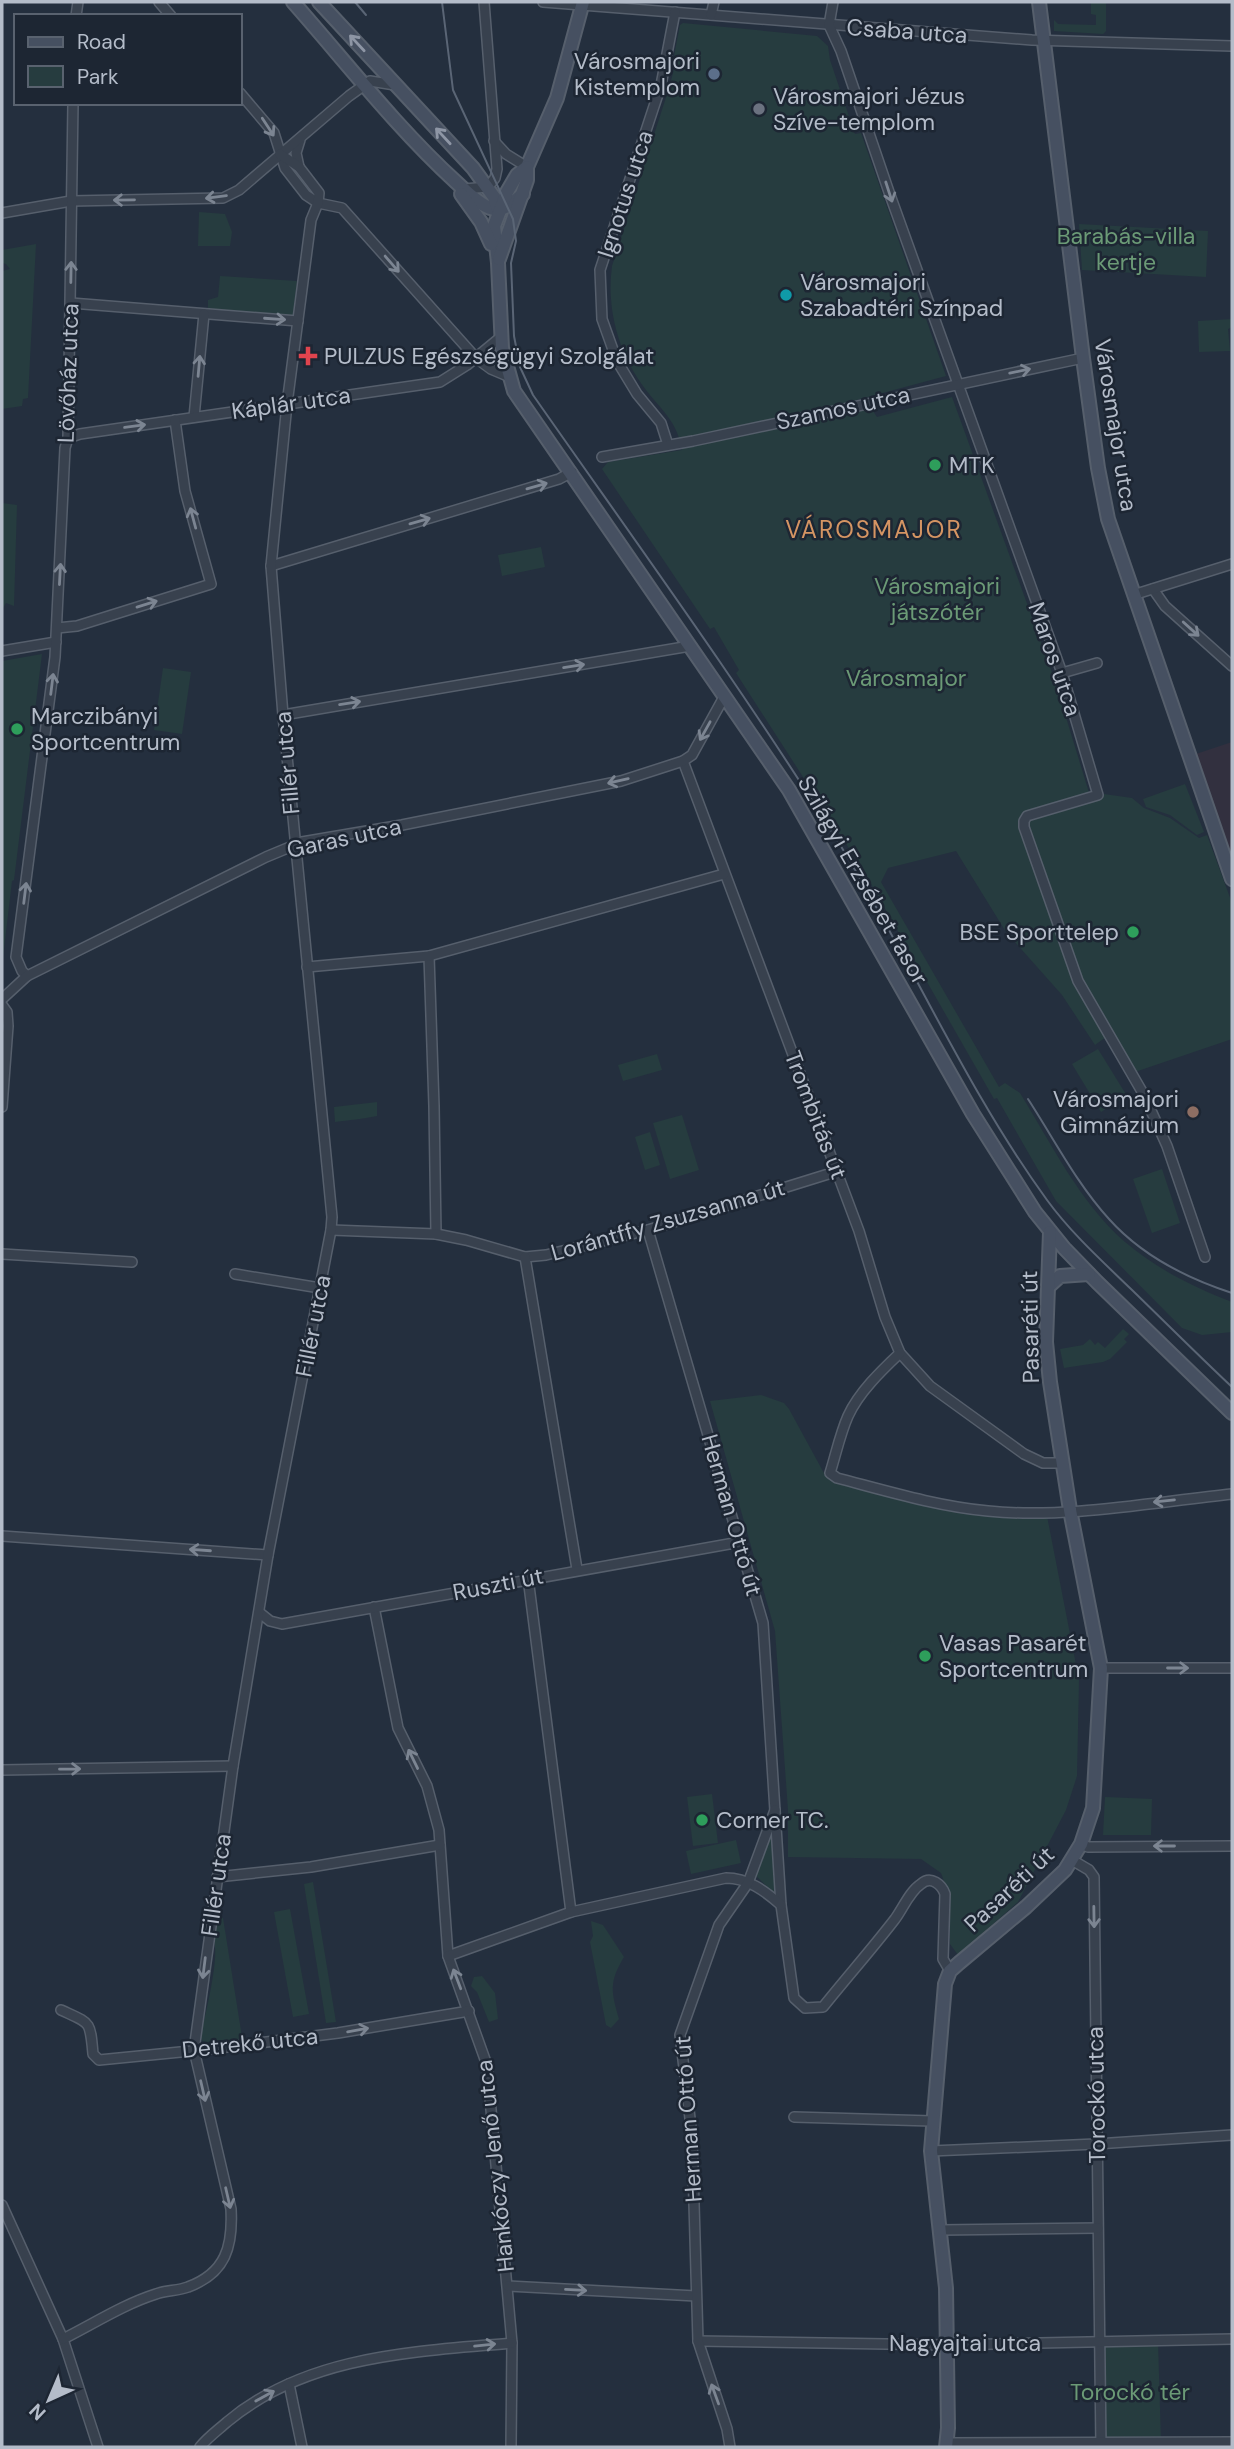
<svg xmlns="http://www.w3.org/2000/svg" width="1234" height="2449" font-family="'DM Sans',sans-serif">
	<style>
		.medical { fill: #32303f }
		.green { fill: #263c3f }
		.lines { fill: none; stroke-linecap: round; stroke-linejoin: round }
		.street-casing { stroke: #565f6c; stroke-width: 12 }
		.secondary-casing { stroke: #565f6c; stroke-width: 16 }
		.street { stroke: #38414e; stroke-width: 9 }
		.secondary { stroke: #465061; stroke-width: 12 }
		.tram { stroke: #5a6575; stroke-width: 2 }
		.oneway { stroke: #8e96a5 }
		.oneway2 { stroke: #7c8592 }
		.service-dot { fill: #5c6f8a; stroke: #1d2633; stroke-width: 2.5 }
		.worship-dot { fill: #6b7280; stroke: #1d2633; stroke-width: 2.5 }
		.culture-dot { fill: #0f9aa8; stroke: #1d2633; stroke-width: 2.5 }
		.health-dot { fill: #e0444e; stroke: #1d2633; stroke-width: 2.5 }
		.leisure-dot { fill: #2e9e5b; stroke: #1d2633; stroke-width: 2.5 }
		.education-dot { fill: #8d6e63; stroke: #1d2633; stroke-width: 2.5 }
		.labels { text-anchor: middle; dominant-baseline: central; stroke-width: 5; stroke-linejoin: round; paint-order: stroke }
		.street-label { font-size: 23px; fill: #b4bcc9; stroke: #1d2633 }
		.poi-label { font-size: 23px; fill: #b4bcc9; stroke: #1d2633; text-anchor: start }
		.park-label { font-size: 23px; fill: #6b9a76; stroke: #1d2633 }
		.neighbourhood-label { font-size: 24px; letter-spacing: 2px; fill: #d59563; stroke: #1d2633 }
	</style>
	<rect width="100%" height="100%" fill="#242f3e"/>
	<polygon class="medical" points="1232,742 1232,860 1196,754"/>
	<g class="green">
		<polygon points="1080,2 1106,2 1106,31 1103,34 1054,31 1054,20 1058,24 1096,25 1096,15 1091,14 1091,3"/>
		<path d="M683,23L817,36L828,46L830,60L855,134L861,133L946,376L849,402L851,411L871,408L877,417L952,397L1054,678L1090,796L1104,794L1132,798L1144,808L1170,818L1199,838L1207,835L1232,903V1039L1135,1072L1106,1037L1095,1045L1062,995L1006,932L956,851L888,868L881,882L999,1087L1005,1083L1020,1093C1051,1143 1080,1203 1125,1242C1157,1269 1193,1287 1232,1302V1332L1202,1335L1182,1328L1056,1201L997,1098L994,1099L863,870L736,673L739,670L714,627L710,629L602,469L608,462L682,450C677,421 663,412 646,390C619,355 606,310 612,266L669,88L677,58L674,56L680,25Z"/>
		<polygon points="199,212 225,214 232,232 230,246 198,246"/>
		<polygon points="1079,224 1208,231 1206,277 1082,270"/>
		<polygon points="36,244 28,398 23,399 22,406 2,409 2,271 10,269 6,264 2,263 2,250"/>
		<polygon points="220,276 297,281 293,316 213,313 208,308 208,300 218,297"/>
		<polygon points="1232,319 1232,327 1228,329 1230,351 1199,352 1198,321"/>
		<polygon points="2,503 17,505 14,606 6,603 2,610"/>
		<polygon points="541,547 545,567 502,576 498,555"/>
		<polygon points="42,654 14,880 12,881 2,966 2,661"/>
		<polygon points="163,668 191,672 182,734 154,730"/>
		<polygon points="1185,784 1204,832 1197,835 1170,815 1146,807 1143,799"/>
		<polygon points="1098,1049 1127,1096 1101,1112 1072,1064"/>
		<polygon points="657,1054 662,1070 623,1081 618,1065"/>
		<path d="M377,1102V1116C362,1119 350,1120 335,1122L334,1107Z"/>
		<polygon points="682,1115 699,1170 670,1179 653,1123"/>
		<polygon points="650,1132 660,1165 645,1170 635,1137"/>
		<polygon points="1162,1169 1180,1223 1152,1233 1133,1179"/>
		<polygon points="1123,1329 1129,1334 1124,1339 1127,1342 1110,1359 1103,1362 1064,1368 1060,1349 1083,1345 1090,1339 1095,1345 1098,1342 1105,1348"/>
		<path d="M761,1395L784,1403L789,1409L825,1475L837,1483L842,1482C909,1502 976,1521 1047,1516L1079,1680L1077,1776L1066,1810L1018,1902L958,1955L950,1944L949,1895L941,1873L921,1859L788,1857V1810L775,1631L710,1401Z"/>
		<polygon points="712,1794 718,1843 693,1846 687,1797"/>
		<polygon points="1105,1797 1152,1799 1151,1835 1103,1835"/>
		<polygon points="773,1828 777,1896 755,1875"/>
		<polygon points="736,1840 741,1863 691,1874 686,1851"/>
		<polygon points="313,1882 336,2022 326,2023 304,1884"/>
		<polygon points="290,1909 309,2014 293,2017 274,1912"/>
		<path d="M223,1918L243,2043L207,2048L200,2037C205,2018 217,1966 215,1948C214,1938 212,1930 212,1920Z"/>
		<path d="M591,1921L603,1925L624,1957C609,1982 611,1991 619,2019L611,2028L606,2025L590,1942L593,1936Z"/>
		<polygon points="482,1976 495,1993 498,2019 489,2022 477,1992 471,1986 474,1977"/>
		<polygon points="1158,2341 1161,2442 1101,2441 1100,2342"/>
	</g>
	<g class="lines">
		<g class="street-casing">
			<g id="street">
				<polyline points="159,2 171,16"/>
				<polyline points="543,2 1032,40 1232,46"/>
				<polyline points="833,2 829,25 841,51 890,195 1062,673 1098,795 1027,816 1024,821 1024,827 1078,981 1144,1095 1167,1146 1205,1257"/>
				<polyline points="711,15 714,2"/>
				<polyline points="76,16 78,2"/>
				<polyline points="240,93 274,133 285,168 306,195 318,203 342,208 476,358 491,369 510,377"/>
				<polyline points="494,141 506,154 527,167"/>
				<polyline points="299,167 296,153 300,140"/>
				<polyline points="464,189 488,187 495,178 497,169 484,2"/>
				<polyline points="2,213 71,201 223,198 239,190 349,96 370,81 395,85"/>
				<polyline points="71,303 298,321"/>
				<polyline points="194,417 204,314"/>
				<polyline points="68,438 80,434 440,382 467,365 501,337"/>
				<polyline points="668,445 661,423 637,394 617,361 602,319 600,270 661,85 675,12"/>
				<polyline points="602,457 693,441 1083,358"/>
				<polyline points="271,566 559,479 572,472"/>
				<polyline points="1153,589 1165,606 1232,666"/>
				<polyline points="1133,595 1232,564"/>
				<polyline points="57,628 77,626 211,584 185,491 175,420"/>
				<polyline points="2,651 56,642"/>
				<polyline points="1062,673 1097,663"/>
				<polyline points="283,715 690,646"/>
				<polyline points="683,761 859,1231 885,1317 900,1353 930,1386 1024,1454 1043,1463 1062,1463"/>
				<polyline points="429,956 434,1106 436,1234"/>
				<polyline points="307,967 429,956 724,874"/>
				<polyline points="27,976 22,971 16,957 55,657 65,448 68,438 73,103"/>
				<polyline points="2,999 27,976 266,857 302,842 402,825 621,781 683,761 692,755 724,697"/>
				<polyline points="2,1005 7,1012 8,1026 2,1107"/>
				<polyline points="331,1230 436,1234 466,1240 525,1257 546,1255 648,1230 838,1171"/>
				<path d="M648,1230L763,1623L781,1905L794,1998L805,2008L823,2007C847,1977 872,1949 895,1919C903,1908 910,1891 921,1884C931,1875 942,1885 945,1894L943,1959L950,1971"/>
				<polyline points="2,1254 132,1262"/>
				<polyline points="525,1257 577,1569"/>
				<polyline points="235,1274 320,1288"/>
				<path d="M900,1353C881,1371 859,1392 848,1416C840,1434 836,1454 830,1473L837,1478C887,1491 936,1506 988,1511C1065,1519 1154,1502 1232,1494"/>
				<polyline points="2,1536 268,1555"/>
				<polyline points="528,1578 571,1912"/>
				<polyline points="374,1607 398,1728 427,1786 439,1830 448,1956 487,2065 512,2343 511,2447"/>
				<polyline points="260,1613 270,1621 282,1624 740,1542"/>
				<polyline points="1101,1668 1232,1668"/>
				<polyline points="2,1770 233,1766"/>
				<polyline points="1081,1844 1088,1847 1232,1846"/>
				<polyline points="1072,1860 1089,1870 1094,1877 1101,2447"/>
				<polyline points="217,1877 311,1867 440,1845"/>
				<path d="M448,1956L571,1912L726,1878C748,1878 765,1891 781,1905"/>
				<path d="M61,2010C91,2024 90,2020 93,2054L99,2060L211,2049L338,2033L469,2011"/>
				<polyline points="794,2117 932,2121"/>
				<polyline points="931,2151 1096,2144 1232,2135"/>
				<polyline points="2,2205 63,2339 98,2447"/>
				<polyline points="941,2230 1098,2228"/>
				<polyline points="508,2286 696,2296"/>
				<path d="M63,2339C93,2324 124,2304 156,2294C166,2290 178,2291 188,2287C226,2273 233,2246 231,2209L194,2050L233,1766L268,1555L331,1230L332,1217L283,715L271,566L287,404L311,220L318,203L319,193L299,167L280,154"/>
				<polyline points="698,2341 948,2345 1232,2339"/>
				<polyline points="289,2384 302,2447"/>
				<polyline points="946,2443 1232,2442"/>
				<path d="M200,2447C207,2438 218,2430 227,2422C307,2355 413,2352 512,2343"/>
				<polyline points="730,2447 727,2429 698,2341 692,2135 680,2035 719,1925 748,1883 775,1810"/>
			</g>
		</g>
		<g class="secondary-casing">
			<g id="secondary">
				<path d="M293,2C346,62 396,127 456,182C465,190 478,204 490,208C503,213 514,202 523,194"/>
				<polyline points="319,2 473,168 494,197 499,212"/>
				<polyline points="583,2 557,98 527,167 517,175 507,192 494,226 498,263 502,348 514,391 789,790 973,1114 1035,1212 1064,1248 1097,1282 1232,1413"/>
				<polyline points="1039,2 1083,358 1098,468 1108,519 1232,879"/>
				<polyline points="461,194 481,222 491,244"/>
				<polyline points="499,259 527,180 527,167"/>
				<polyline points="1048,1287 1060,1276 1089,1274"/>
				<polyline points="946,2447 948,2428 946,2288 931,2151 945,1984 950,1971 959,1963 1026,1907 1065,1870 1081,1844 1093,1808 1101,1668 1070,1510 1050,1382 1046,1342 1050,1232"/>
			</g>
		</g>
		<use href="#street" class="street"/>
		<use href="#secondary" class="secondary"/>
		<g class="tram">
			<polyline points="355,2 366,15"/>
			<path d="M442,2L453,90L513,219L516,241L511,263L514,336L520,367L533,395C635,541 740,685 834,835C909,955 964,1086 1047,1200C1071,1233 1102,1261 1131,1289C1165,1322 1198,1355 1232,1387"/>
			<path d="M1028,1099C1054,1139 1077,1184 1109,1219C1142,1256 1186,1278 1232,1293"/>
		</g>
	</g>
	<defs><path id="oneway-shaft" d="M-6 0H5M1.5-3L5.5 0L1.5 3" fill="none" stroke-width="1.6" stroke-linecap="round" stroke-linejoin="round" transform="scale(1.75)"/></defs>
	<g class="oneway">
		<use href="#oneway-shaft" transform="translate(357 43) rotate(-133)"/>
		<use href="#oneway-shaft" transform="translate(443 136) rotate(-133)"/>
	</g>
	<g class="oneway2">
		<use href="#oneway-shaft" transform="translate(268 127) rotate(57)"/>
		<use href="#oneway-shaft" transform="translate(889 192) rotate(72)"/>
		<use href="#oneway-shaft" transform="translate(216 197) rotate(173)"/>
		<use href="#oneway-shaft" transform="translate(124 200) rotate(179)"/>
		<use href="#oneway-shaft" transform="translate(392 264) rotate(49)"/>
		<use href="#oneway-shaft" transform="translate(71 272) rotate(-89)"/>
		<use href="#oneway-shaft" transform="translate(275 319) rotate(4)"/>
		<use href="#oneway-shaft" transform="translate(199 366) rotate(-85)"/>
		<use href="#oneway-shaft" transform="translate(1020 371) rotate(-12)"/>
		<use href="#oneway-shaft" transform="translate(135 426) rotate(-8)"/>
		<use href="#oneway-shaft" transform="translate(537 486) rotate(-16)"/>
		<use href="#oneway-shaft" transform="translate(193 518) rotate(-105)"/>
		<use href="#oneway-shaft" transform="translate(420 521) rotate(-16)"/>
		<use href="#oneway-shaft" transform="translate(60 574) rotate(-87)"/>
		<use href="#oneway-shaft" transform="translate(147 604) rotate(-17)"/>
		<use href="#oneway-shaft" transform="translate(1191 629) rotate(42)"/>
		<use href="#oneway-shaft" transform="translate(574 666) rotate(-9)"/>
		<use href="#oneway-shaft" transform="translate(52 684) rotate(-83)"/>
		<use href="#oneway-shaft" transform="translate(350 703) rotate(-9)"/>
		<use href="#oneway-shaft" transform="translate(705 731) rotate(119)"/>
		<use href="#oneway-shaft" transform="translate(618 781) rotate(167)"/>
		<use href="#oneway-shaft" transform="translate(25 893) rotate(-83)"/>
		<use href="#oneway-shaft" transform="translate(1164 1501) rotate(174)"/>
		<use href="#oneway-shaft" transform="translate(200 1550) rotate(-176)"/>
		<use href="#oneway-shaft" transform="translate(1178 1668)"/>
		<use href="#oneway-shaft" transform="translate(413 1759) rotate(-116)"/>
		<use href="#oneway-shaft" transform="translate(70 1769) rotate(-1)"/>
		<use href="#oneway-shaft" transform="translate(1164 1846) rotate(180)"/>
		<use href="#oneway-shaft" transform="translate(1094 1917) rotate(89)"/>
		<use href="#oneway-shaft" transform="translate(204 1968) rotate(97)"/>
		<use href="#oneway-shaft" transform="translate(457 1979) rotate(-111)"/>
		<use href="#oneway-shaft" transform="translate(358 2030) rotate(-10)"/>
		<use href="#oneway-shaft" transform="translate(203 2091) rotate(77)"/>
		<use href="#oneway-shaft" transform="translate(228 2198) rotate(77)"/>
		<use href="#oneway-shaft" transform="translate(576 2290) rotate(3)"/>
		<use href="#oneway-shaft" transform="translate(485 2345) rotate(-6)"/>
		<use href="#oneway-shaft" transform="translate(715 2394) rotate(-110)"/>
		<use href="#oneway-shaft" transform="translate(265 2396) rotate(-29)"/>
	</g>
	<circle class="service-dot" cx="714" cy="74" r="7"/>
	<circle class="worship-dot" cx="759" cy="109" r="7"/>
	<circle class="culture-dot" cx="786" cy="295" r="7"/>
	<path class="health-dot" d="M304.5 345.5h7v7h7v7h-7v7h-7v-7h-7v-7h7z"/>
	<g class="leisure-dot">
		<circle cx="935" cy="465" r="7"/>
		<circle cx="17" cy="729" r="7"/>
		<circle cx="1133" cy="932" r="7"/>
		<circle cx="925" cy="1656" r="7"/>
		<circle cx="702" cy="1820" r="7"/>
	</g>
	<circle class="education-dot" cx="1193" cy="1112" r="7"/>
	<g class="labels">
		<g class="street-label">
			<text transform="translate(907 31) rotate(4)">Csaba utca</text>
			<text transform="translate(625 194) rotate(-72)">Ignotus utca</text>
			<text transform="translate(68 373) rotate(-88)">Lövőház utca</text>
			<text transform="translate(291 403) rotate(-8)">Káplár utca</text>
			<text transform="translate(843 408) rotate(-12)">Szamos utca</text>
			<text transform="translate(1116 425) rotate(81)">Városmajor utca</text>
			<text transform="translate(1055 659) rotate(71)">Maros utca</text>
			<text transform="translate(287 763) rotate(-95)">Fillér utca</text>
			<text transform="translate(344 838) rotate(-12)">Garas utca</text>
			<text transform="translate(863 880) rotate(60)">Szilágyi Erzsébet fasor</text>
			<text transform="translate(816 1115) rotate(69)">Trombitás út</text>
			<text transform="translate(668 1220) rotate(-16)">Lorántffy Zsuzsanna út</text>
			<text transform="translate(313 1326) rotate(-79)">Fillér utca</text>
			<text transform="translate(1030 1327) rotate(-91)">Pasaréti út</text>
			<text transform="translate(732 1515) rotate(74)">Herman Ottó út</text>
			<text transform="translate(498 1584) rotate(-11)">Ruszti út</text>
			<text transform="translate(216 1885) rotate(-82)">Fillér utca</text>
			<text transform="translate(1009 1889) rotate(-43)">Pasaréti út</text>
			<text transform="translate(250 2043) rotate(-6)">Detrekő utca</text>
			<text transform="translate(1096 2095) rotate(-91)">Torockó utca</text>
			<text transform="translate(688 2119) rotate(-94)">Herman Ottó út</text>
			<text transform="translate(495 2166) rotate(-96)">Hankóczy Jenő utca</text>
			<text x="965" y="2343">Nagyajtai utca</text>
		</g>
		<g class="poi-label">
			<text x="700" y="61" text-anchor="end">Városmajori<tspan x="700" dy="26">Kistemplom</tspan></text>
			<text x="773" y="96">Városmajori Jézus<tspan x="773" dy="26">Szíve-templom</tspan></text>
			<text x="800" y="282">Városmajori<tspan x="800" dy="26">Szabadtéri Színpad</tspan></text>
			<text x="324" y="356">PULZUS Egészségügyi Szolgálat</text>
			<text x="949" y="465">MTK</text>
			<text x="31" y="716">Marczibányi<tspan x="31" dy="26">Sportcentrum</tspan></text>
			<text x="1119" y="932" text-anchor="end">BSE Sporttelep</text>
			<text x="1179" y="1099" text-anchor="end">Városmajori<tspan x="1179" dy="26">Gimnázium</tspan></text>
			<text x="939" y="1643">Vasas Pasarét<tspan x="939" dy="26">Sportcentrum</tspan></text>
			<text x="716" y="1820">Corner TC.</text>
		</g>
		<g class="park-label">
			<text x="1126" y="236">Barabás-villa<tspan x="1126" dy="26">kertje</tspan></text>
			<text x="937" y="586">Városmajori<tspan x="937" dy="26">játszótér</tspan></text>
			<text x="906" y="678">Városmajor</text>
			<text x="1130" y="2392">Torockó tér</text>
		</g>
		<g class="neighbourhood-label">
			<text x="874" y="529">VÁROSMAJOR</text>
		</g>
	</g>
	<rect width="1234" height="2449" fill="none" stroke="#b4bcc9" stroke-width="7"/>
	<rect x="14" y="14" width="228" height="91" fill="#1d2633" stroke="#59626f" stroke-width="2"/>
	<rect x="28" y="37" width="35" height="10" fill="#465061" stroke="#59626f" stroke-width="2"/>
	<text x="77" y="49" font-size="21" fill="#b4bcc9">Road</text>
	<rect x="28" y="66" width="35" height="21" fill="#263c3f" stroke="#59626f" stroke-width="2"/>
	<text x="77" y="84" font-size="21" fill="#b4bcc9">Park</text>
	<g transform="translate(49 2400) rotate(224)" stroke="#1d2633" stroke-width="5" paint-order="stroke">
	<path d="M0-5L12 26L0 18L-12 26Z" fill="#b4bcc9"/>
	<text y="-10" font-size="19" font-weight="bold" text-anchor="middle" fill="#b4bcc9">N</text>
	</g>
</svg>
